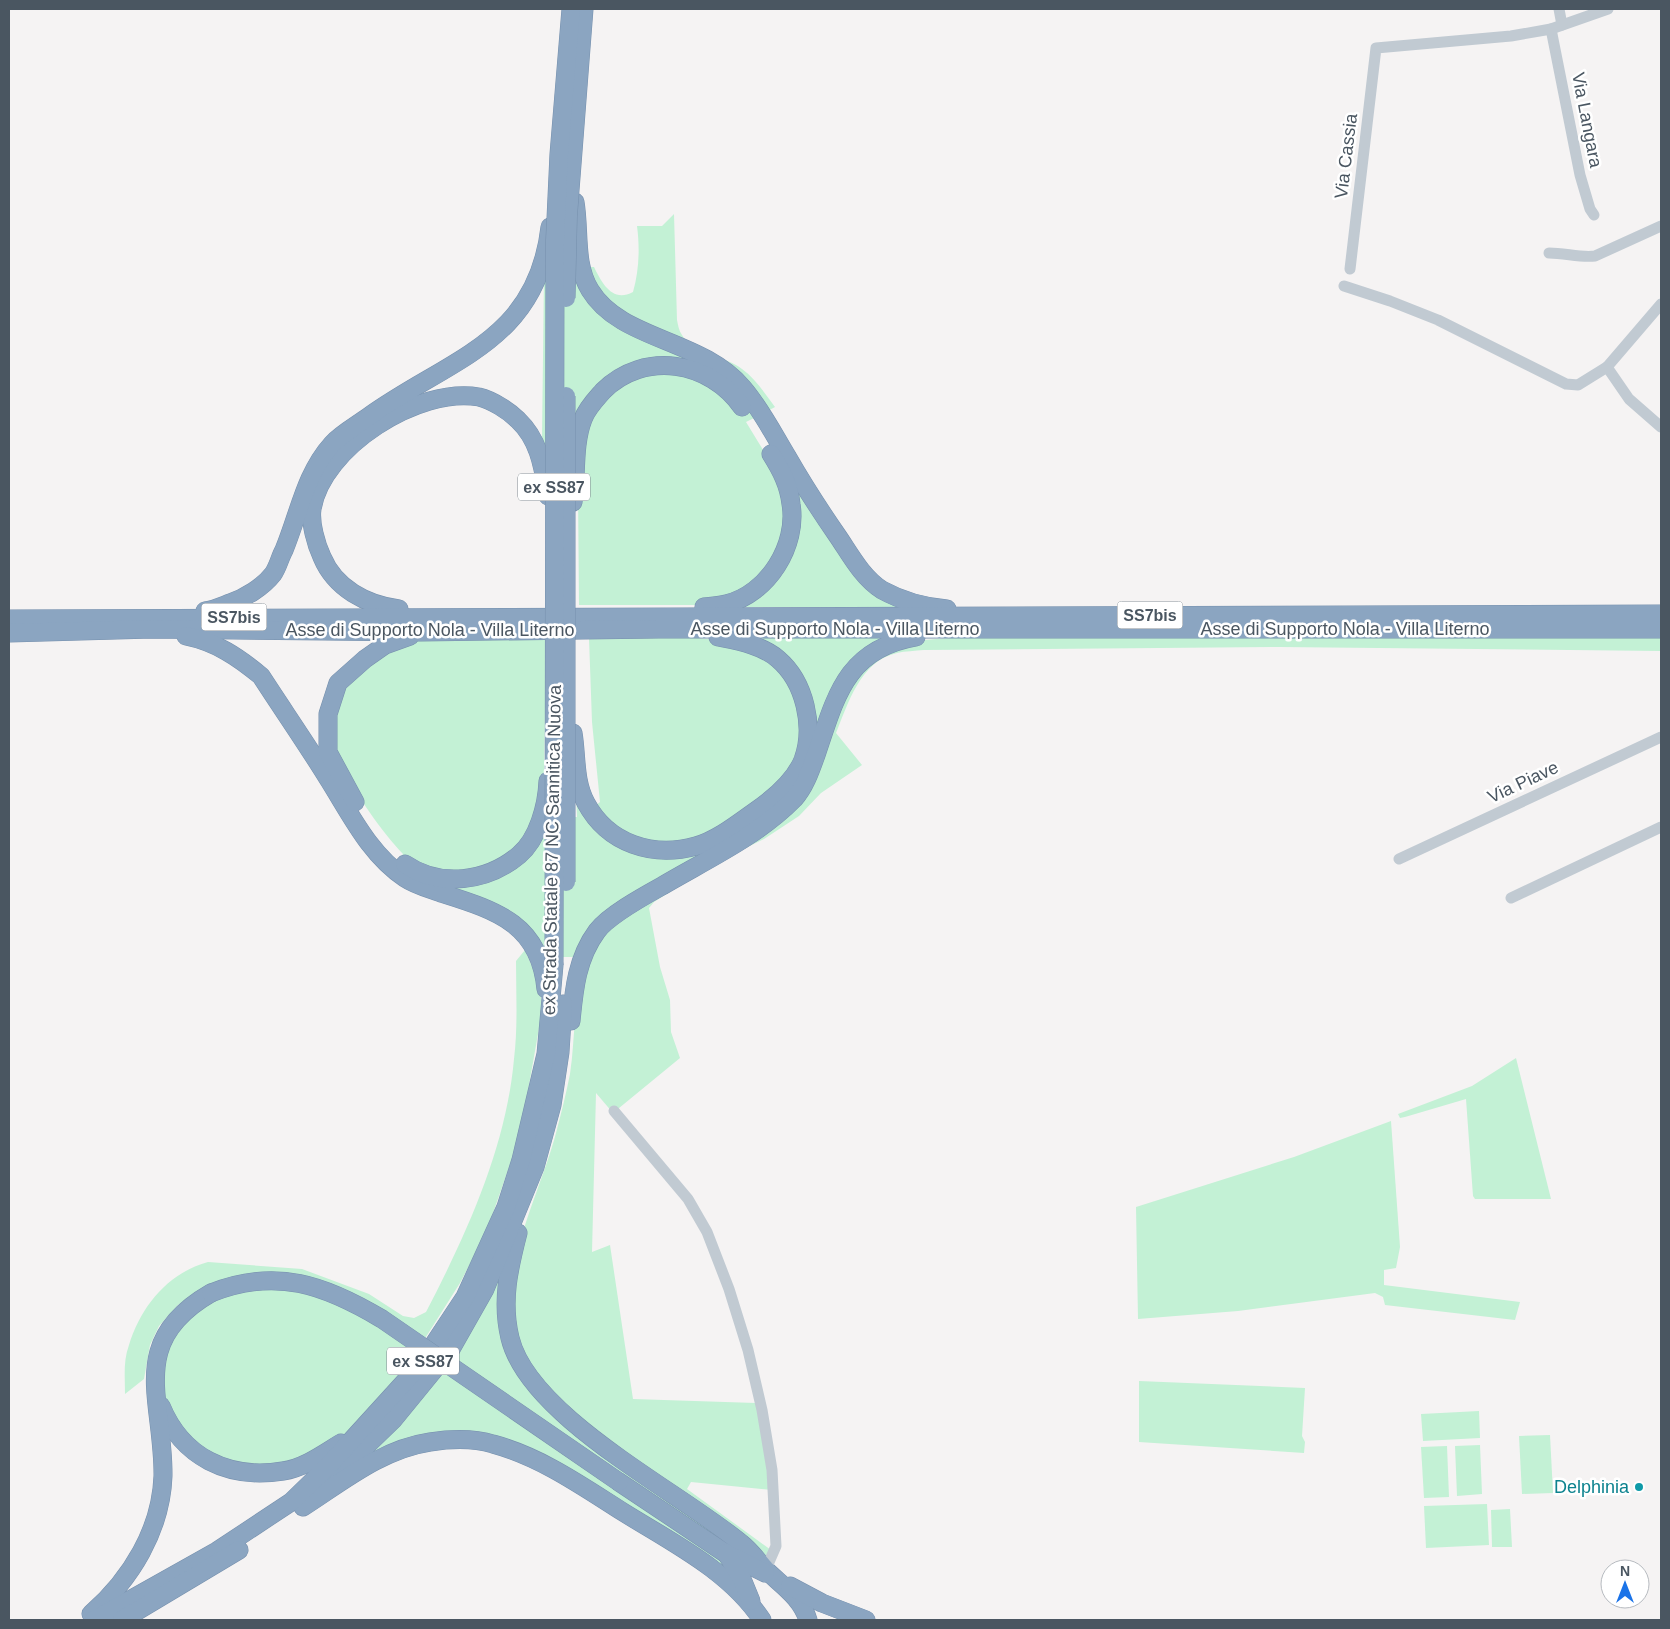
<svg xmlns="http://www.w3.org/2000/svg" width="1670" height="1629" font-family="Arial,sans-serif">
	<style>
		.green { fill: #c3f1d5 }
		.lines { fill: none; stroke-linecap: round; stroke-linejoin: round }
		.highway-casing { stroke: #7690ad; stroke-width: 19 }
		.minor { stroke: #c1cad2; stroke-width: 11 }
		.highway { stroke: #8ba5c1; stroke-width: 18 }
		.highway-bridge-casing { stroke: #7690ad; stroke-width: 19; stroke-linecap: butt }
		.highway-bridge { stroke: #8ba5c1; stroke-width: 18 }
		.culture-dot { fill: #0f9aa8; stroke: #fff; stroke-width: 2 }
		.labels { text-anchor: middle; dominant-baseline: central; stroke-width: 5; stroke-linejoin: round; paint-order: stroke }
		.shield { fill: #fff; stroke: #808990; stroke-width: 1 }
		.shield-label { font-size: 16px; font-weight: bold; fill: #4a5661 }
		.street-label { font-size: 18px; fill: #4a5661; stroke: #fff }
		.culture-label { font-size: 18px; fill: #0d838f; stroke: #fff; text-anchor: end }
	</style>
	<rect width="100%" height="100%" fill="#f5f3f3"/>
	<g class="green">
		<path d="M674,214L677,320C678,325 679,331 682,335C691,351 727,357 742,369C756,379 765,394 775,407L758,416L795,477L899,607H736L791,550L784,467L754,418L746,422L776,471L784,491L783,544L752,586L703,605H579L578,489L585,459V432L547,452L542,438L544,275L577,267H594C602,283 612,303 633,292C639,271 640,248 637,226H662Z"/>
		<path d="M749,636H892C824,666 833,715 805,772C792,798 769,814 745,829L751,837C775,822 797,804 811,780C838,735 831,672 888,649C914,638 947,639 975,636H1661V651L1280,647L924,650C915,651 905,651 897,653C860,661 848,704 836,733L862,765L821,793L799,816L764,839L717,862L654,902L649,908L660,967L670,1000L671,1032L680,1058L613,1113L596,1093L592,1252L610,1245L633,1399L756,1403L772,1490L691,1482L687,1489L771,1550L769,1558C723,1525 678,1492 632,1458C600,1435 557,1407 534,1375C521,1357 512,1331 510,1308C506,1258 543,1183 556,1133C561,1114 566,1094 570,1074C576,1036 572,990 591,955L581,950L577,957H547C541,947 535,937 528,928C493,890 433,896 395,863L403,854C381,831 344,780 337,749C327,698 357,656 405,643C424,638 443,639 462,639C490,639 518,638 546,638L544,784H540L538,816L577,817L576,791L587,813L600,802L592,722L589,638C633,638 695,632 736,645C756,651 774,660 787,676C809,705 810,751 786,779C772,795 753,806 735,818L742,826C766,811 790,796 803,770C829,721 802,655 749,639Z"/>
		<path d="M525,950L541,987V1017L520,1136L486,1233L460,1283L424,1340L372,1309L236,1277L204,1287L178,1305L159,1326L150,1345L144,1379L125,1394C125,1378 123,1361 129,1345C141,1306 168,1273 208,1262L302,1269L369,1294L403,1316L414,1318L426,1312C467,1233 506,1148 514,1059C518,1026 516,994 516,961Z"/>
		<polygon points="1516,1058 1551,1199 1475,1199 1473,1196 1466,1099 1405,1117 1400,1118 1398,1114 1472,1086"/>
		<polygon points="1391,1121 1400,1247 1396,1268 1384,1270 1384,1285 1520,1302 1515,1320 1385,1305 1383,1297 1375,1293 1238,1311 1138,1319 1136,1207 1294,1157"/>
		<polygon points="501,1269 526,1380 737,1547 725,1563 724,1569 487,1437 363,1461"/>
		<polygon points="273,1286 338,1302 418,1350 377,1402 356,1425 328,1447 307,1459 249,1467 204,1452 171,1418 164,1395 163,1364 170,1344 191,1315 225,1294"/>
		<polygon points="1139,1381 1305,1388 1302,1436 1305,1442 1304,1453 1139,1442"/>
		<polygon points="1479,1411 1480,1438 1423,1441 1421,1414"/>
		<polygon points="1550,1435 1553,1493 1522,1494 1519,1436"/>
		<polygon points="1480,1445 1482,1494 1457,1496 1455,1446"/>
		<polygon points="1447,1446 1449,1497 1424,1498 1421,1447"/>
		<polygon points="1487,1504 1489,1545 1426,1548 1424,1506"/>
		<polygon points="1510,1509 1512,1547 1492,1547 1491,1510"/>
	</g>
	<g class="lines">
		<g class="highway-casing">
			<g id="highway">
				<path d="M575,202C580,231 574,264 590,290C621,341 701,338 743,388C761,409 774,435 788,458C804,486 821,512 839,538C851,556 863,578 882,590C902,601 924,607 947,609"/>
				<path d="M573,502C577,475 573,445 583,419C587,408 596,399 603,391C644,350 710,361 742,407"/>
				<path d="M704,607C711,606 719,606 726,604C768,594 798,545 791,504C789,485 781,470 771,454"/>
				<path d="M399,609C366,605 335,588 322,557C316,544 310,523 312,509C322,447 419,386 479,397C492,400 509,411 518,420C540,441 543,468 548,496"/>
				<path d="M205,611C213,610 222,606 230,603C245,598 263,587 273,574C278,567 280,557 284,550C299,514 305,474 332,444C341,434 357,425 368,417C448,359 537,343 550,227"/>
				<polyline points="9,619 1661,614"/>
				<polyline points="9,633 152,629 420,632 658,629 1661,629"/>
				<path d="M186,636C216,642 238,657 261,676C283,710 306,743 327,777C350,813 369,854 405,878C417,886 431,889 444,894C498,911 540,925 546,989"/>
				<path d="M573,733C577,756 574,781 586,803C608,844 653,858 696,846C717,840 737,824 754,812C773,799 794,782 803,760C815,727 805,682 778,659C762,645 738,641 718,637"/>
				<polyline points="355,802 328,752 328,714 338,683 365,659 385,645 410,636"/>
				<path d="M405,864C440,888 487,882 519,855C538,839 547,806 548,781"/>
				<path d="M571,1021C574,989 577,958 597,931C609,915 644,896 662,886C706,860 758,836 794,799C805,787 811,769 816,755C836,696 846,649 916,637"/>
				<path d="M518,1233C509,1268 501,1301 510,1338C529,1417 680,1492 742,1544C751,1551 757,1560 765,1569C781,1585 801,1597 808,1620"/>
				<path d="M161,1406C182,1457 228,1480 283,1471C304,1468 323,1454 341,1443"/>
				<polyline points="619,1482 725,1553 765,1573"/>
				<polyline points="328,1483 393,1420 451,1349 485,1289 535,1167 552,1105 560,1052 563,1004"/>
				<path d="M303,1507C342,1482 382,1449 430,1442C450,1439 473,1438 493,1444C541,1457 582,1486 623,1512C671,1542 730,1571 762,1620"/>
				<polyline points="726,1553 742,1579 751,1601"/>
				<polyline points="790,1586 822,1603 866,1620"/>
				<path d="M91,1614C131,1579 161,1530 163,1476C164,1400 126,1342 211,1293"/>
				<polyline points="94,1620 217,1551 291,1502 329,1465 420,1365 465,1297 506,1207 521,1160 546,1054 554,965"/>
				<polyline points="122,1620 239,1550"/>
			</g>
		</g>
		<g class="minor">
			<polyline points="1559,9 1562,25"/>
			<polyline points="1551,29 1580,175 1590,209 1594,215"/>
			<path d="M1549,253C1565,253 1581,258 1595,256L1661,226"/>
			<polyline points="1350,269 1376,48 1511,36 1551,29 1608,9"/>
			<polyline points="1344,286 1390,301 1438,320 1566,384 1578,385 1607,367"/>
			<polyline points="1661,304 1607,367 1629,399 1661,427"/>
			<polyline points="1399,859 1661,737"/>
			<polyline points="1511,898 1661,827"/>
			<polyline points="614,1111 688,1199 707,1232 729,1289 748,1350 762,1410 772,1470 776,1546 766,1569"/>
		</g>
		<use href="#highway" class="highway"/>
		<g class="highway-bridge-casing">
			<g id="highway-bridge">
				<polyline points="566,298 568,216 584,9"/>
				<polyline points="566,396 566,882"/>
				<polyline points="554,965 555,240 559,154 571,9"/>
				<path d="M211,1293C276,1267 325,1285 382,1319L619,1482"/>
			</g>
		</g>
		<use href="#highway-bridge" class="highway-bridge"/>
	</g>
	<circle class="culture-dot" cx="1639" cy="1487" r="5"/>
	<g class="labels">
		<g class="shield">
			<rect x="518" y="473.5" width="72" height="27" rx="4"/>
			<rect x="1117.5" y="601.5" width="65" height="27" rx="4"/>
			<rect x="201.5" y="603.5" width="65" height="27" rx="4"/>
			<rect x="387" y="1347.5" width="72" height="27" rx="4"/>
		</g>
		<g class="shield-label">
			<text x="554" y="487">ex SS87</text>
			<text x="1150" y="615">SS7bis</text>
			<text x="234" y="617">SS7bis</text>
			<text x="423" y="1361">ex SS87</text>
		</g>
		<g class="street-label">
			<text transform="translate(1587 120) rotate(79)">Via Langara</text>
			<text transform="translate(1346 156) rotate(-83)">Via Cassia</text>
			<text x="835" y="629">Asse di Supporto Nola - Villa Literno</text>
			<text x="1345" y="629">Asse di Supporto Nola - Villa Literno</text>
			<text x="430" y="630">Asse di Supporto Nola - Villa Literno</text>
			<text transform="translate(1523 782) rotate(-25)">Via Piave</text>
			<text transform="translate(552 850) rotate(-89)">ex Strada Statale 87 NC Sannitica Nuova</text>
		</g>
		<g class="culture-label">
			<text x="1629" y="1487">Delphinia</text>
		</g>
	</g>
	<rect width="1670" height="1629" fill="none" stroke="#4a5661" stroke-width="20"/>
	<g transform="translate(1625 1584)"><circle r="24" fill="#ffffff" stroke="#b7bbc0"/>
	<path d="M0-4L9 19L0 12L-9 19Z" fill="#1a73e8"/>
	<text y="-8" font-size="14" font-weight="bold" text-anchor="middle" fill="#4a5661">N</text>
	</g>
</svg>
